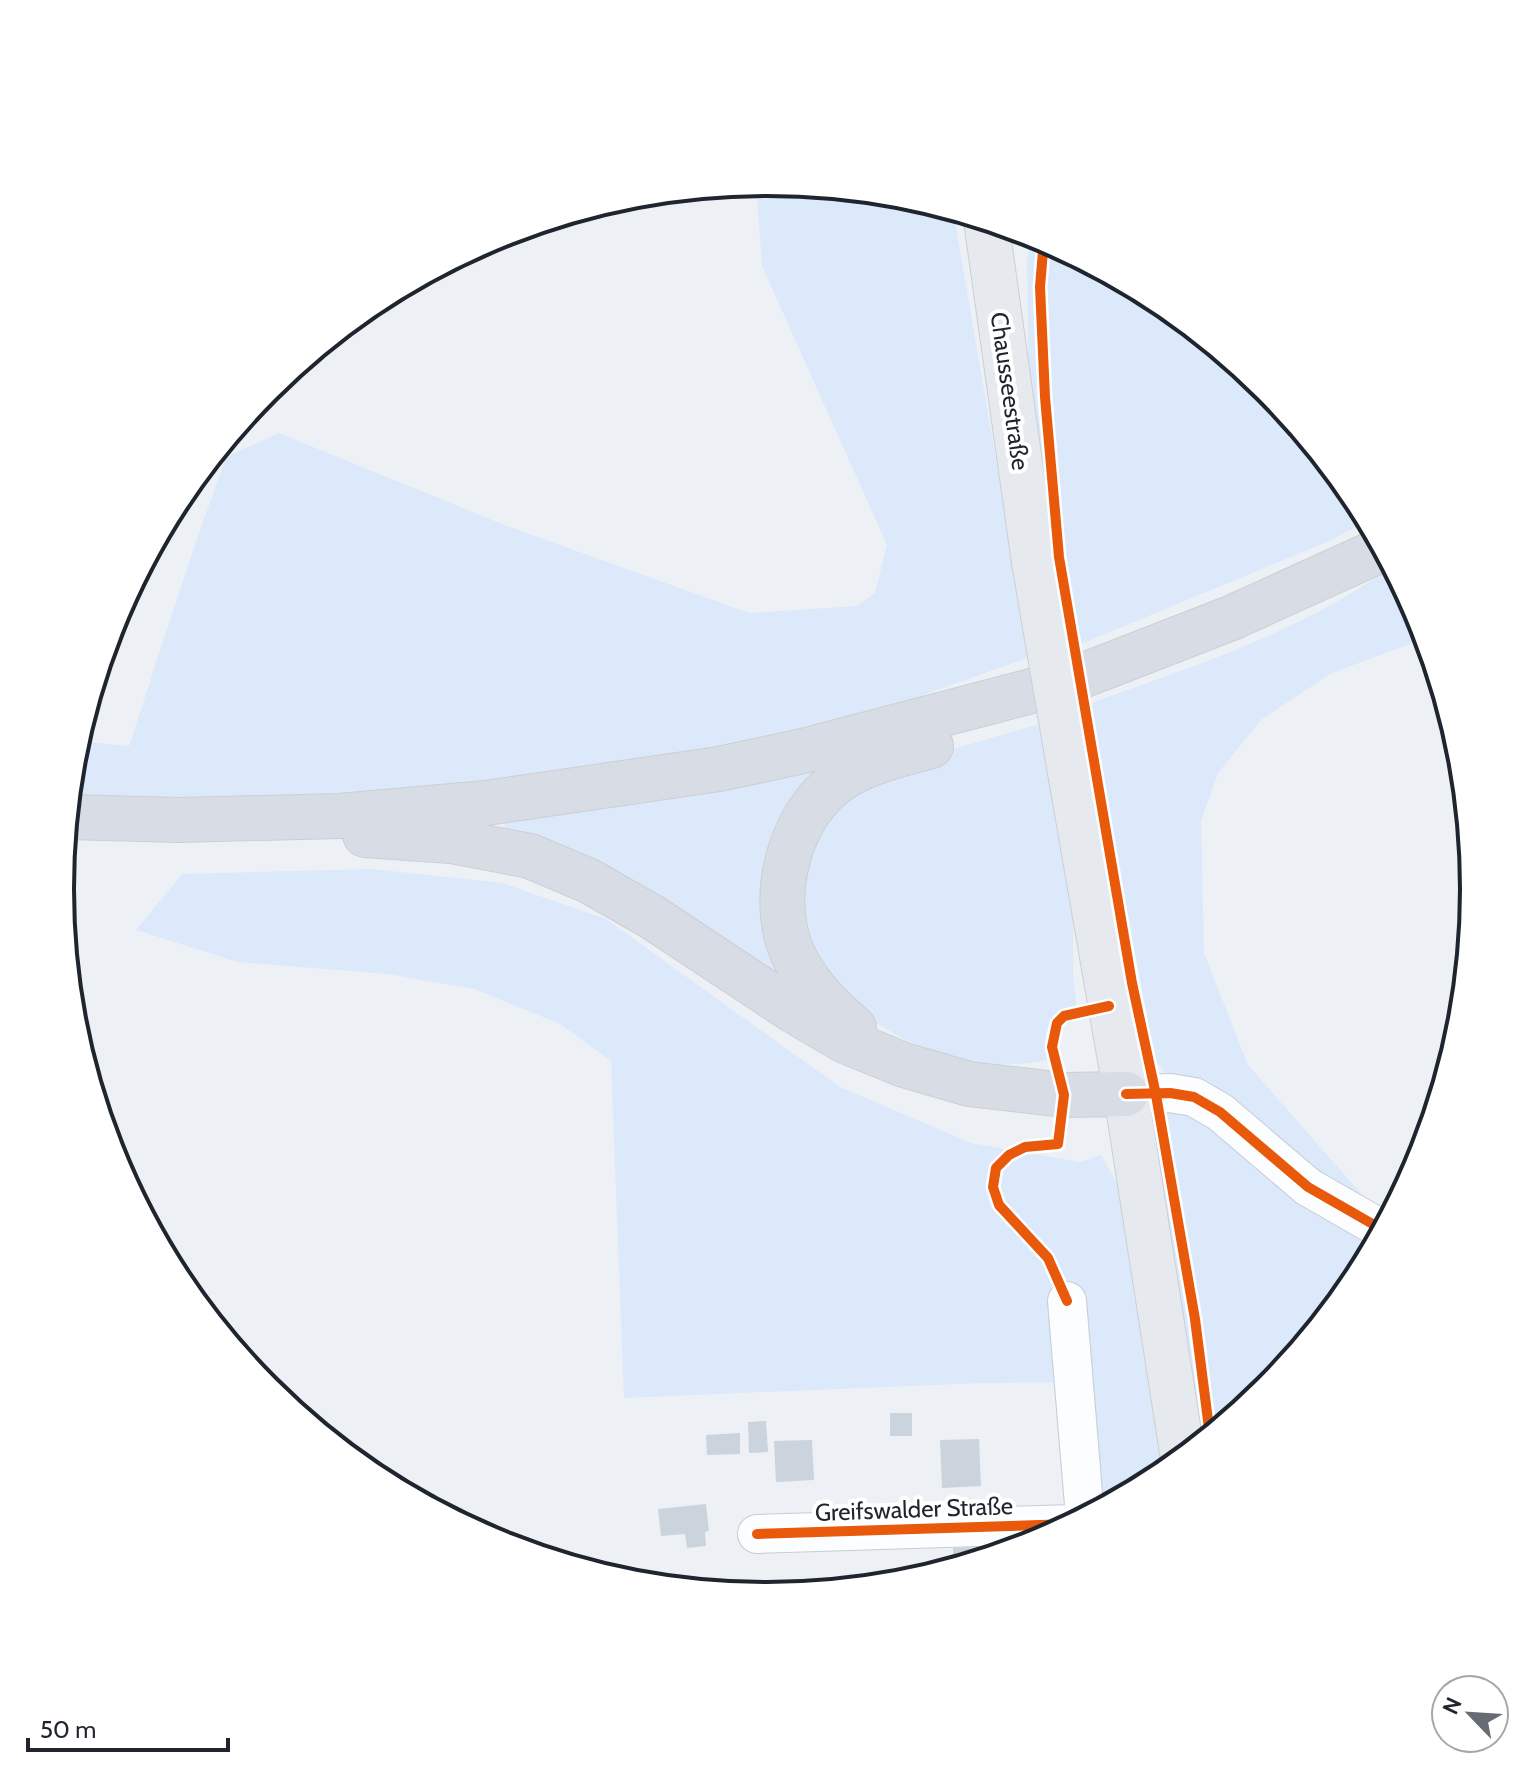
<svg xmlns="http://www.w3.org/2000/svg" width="1534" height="1778" font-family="Cabin,sans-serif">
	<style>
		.green { fill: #dce9fa }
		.building { fill: #cbd3dd }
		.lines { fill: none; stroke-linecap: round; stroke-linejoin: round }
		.minor-casing { stroke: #c7ccd3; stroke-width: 40 }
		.major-casing { stroke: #cccfd2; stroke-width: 46 }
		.highway-casing { stroke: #cccfd2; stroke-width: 46 }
		.minor { stroke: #fcfdfe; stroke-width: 38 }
		.major { stroke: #e6eaef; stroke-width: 44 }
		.highway { stroke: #d8dde5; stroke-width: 44 }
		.major-bridge-casing { stroke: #cccfd2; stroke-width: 46; stroke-linecap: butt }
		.major-bridge { stroke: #e6eaef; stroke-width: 44 }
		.cycleway-casing { stroke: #fff; stroke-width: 15 }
		.cycleway { stroke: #e8590c; stroke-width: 10 }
		.labels { text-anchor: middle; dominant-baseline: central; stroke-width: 8; stroke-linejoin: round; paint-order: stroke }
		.street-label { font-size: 24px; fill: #1f252e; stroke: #fff }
		.rim { fill: none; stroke: #1f252e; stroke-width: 4 }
	</style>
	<rect width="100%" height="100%" fill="#edf1f6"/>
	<g class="green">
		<polygon points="767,182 905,196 953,210 1030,657 926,694 877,718 750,747 371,799 69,801 77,741 129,746 190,559 226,457 279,433 502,524 749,613 857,606 875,593 887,545 762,266 756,183"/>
		<path d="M1031,234L1040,237C1033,344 1049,451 1056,558L1050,559L1029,419L1027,260Z"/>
		<polygon points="1049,242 1160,301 1267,389 1355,497 1368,521 1327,542 1081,644 1064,556 1045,288"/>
		<path d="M1392,566L1420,619L1426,638L1332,673L1262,719L1218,773L1201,821L1204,953L1248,1065L1372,1206L1390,1216L1355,1282L1267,1389L1199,1445L1149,1135L1167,1128L1164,1117L1172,1108L1178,1079L1163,1071L1155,1059L1100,767L1102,766L1091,703C1194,666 1302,632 1392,566Z"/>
		<path d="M1042,723L1073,901V974L1077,1010C1049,1016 1040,1030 1049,1059C974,1079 890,1042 835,991C828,985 818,978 813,971C808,964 792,903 792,893C792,882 822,818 828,802L937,754Z"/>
		<polygon points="812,765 820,784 791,976 775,986 505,839 505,816"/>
		<polygon points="372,869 502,883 606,919 840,1087 971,1143 1080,1162 1101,1155 1116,1181 1128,1218 1169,1469 1159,1477 1100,1509 1088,1382 981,1383 624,1398 611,1061 560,1024 474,989 388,974 238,962 136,930 182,874"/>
	</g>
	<g class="building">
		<rect x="890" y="1413" width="22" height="23"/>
		<polygon points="766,1421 768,1452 749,1453 748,1422"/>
		<polygon points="740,1433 740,1454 707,1455 706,1435"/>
		<polygon points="979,1439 981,1486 942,1488 940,1440"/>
		<polygon points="812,1440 814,1480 776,1482 774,1441"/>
		<polygon points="706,1504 709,1531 705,1532 706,1546 687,1548 685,1534 661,1536 658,1509"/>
		<polygon points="984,1547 984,1558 953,1568 953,1548"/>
	</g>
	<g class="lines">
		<g class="minor-casing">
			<g id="minor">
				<polyline points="1126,1094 1170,1093 1194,1097 1220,1112 1308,1187 1383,1230"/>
				<polyline points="1067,1301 1085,1517"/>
				<polyline points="757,1534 1072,1524"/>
			</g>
		</g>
		<g class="major-casing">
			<g id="major">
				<polyline points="986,220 1034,562"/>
				<polyline points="1070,772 1126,1094 1183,1458"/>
			</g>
		</g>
		<g class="highway-casing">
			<g id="highway">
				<polyline points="67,817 179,820 340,816 486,803 719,769 803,751 1069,681 1231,618 1383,549"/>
				<polyline points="365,835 451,841 530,856 589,881 652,917 794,1011 845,1041 904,1065 969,1084 1064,1095 1126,1094"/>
				<path d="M854,1028C829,1006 806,984 792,952C768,896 790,810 844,777C870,761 902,754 931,746"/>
			</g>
		</g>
		<use href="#minor" class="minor"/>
		<use href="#major" class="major"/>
		<use href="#highway" class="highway"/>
		<g class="major-bridge-casing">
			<polyline id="major-bridge" points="1034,562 1070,772"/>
		</g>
		<use href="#major-bridge" class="major-bridge"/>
		<g class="cycleway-casing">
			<g id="cycleway">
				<polyline points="1044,239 1040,287 1045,397 1059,557 1132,983 1156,1095 1195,1319 1210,1436"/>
				<polyline points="1126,1094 1170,1093 1194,1097 1220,1112 1308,1187 1383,1230"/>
				<polyline points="1067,1301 1048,1258 999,1205 993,1187 996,1168 1009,1155 1025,1147 1058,1144 1064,1095 1052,1047 1057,1023 1064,1016 1109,1006"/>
				<polyline points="757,1534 1072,1524"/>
			</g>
		</g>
		<use href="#cycleway" class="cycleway"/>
	</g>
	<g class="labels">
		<g class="street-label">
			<text transform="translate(1010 391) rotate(82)">Chausseestraße</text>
			<text transform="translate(914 1509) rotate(-2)">Greifswalder Straße</text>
		</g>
	</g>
	<path d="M0 0H1534V1778H0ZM74 889a693 693 0 1 1 1386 0a693 693 0 1 1-1386 0Z" fill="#fff" fill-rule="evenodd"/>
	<path class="rim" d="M74 889a693 693 0 1 1 1386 0a693 693 0 1 1-1386 0Z"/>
	<g transform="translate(1470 1714) rotate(295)"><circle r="38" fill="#ffffff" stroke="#a5a8ab" stroke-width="2"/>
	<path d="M0-6L14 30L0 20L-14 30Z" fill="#676c74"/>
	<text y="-12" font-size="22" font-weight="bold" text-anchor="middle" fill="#1f252e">N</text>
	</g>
	<path d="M28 1738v12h200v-12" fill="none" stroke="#1f252e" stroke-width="4"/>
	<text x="40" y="1738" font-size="24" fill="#1f252e" stroke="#ffffff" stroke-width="6" paint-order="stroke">50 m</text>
</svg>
